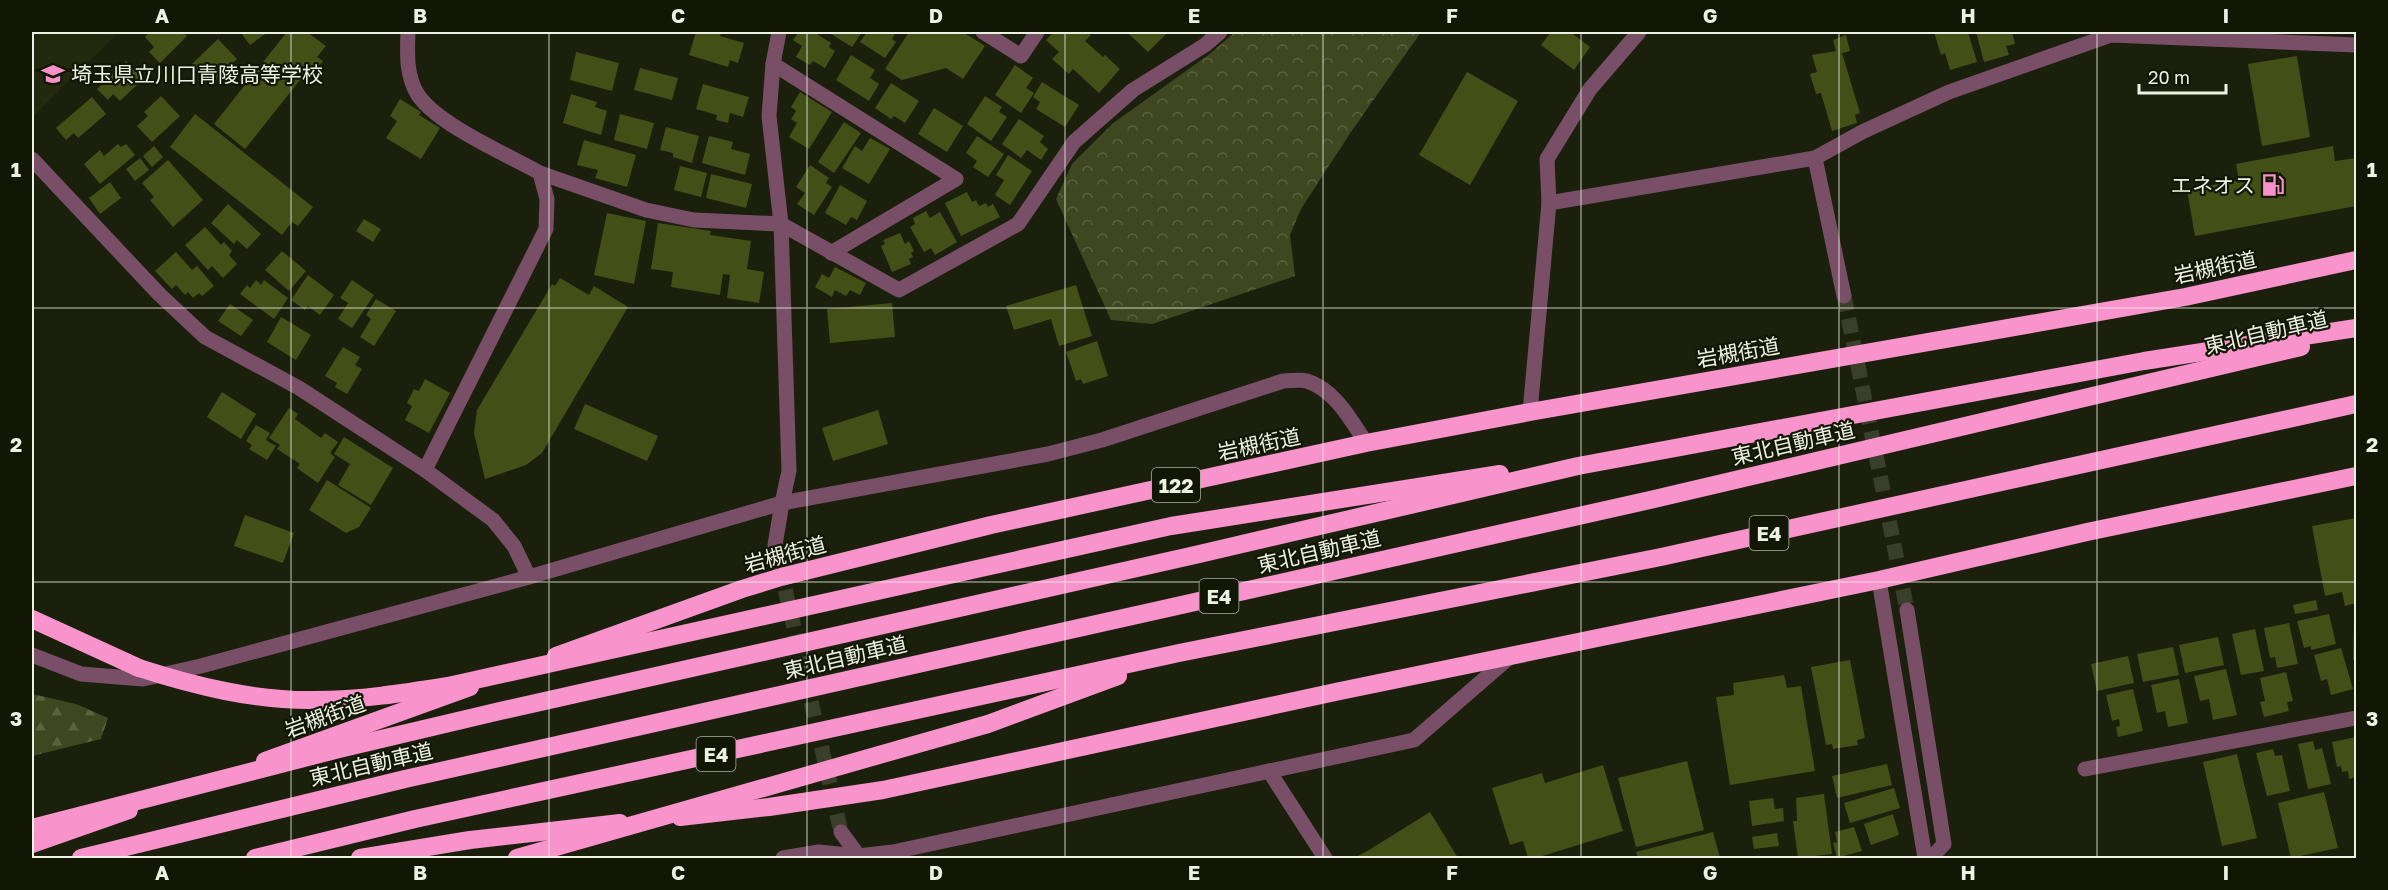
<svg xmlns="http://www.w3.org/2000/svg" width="2388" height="890" font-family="'Golos Text','Noto Sans JP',sans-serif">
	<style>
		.built { fill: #23290f }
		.forest { fill: url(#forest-firs) }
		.park { fill: url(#park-crowns) }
		.building { fill: #424f17 }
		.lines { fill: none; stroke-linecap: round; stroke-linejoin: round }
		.minor-tunnel { stroke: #3a3f2c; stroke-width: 15; stroke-dasharray: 15 8; stroke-linecap: butt }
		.minor { stroke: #784f66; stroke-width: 15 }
		.highway { stroke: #f893cc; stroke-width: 18 }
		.highway-bridge { stroke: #f893cc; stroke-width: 18 }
		.grid { fill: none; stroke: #edf1e4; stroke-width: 1.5; stroke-opacity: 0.55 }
		.labels { text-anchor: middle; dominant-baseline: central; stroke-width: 4.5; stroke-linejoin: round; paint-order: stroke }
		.shield { fill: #121604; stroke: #abafa1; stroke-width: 1.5 }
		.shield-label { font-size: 20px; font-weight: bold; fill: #edf1e4 }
		.poi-label { font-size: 21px; fill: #edf1e4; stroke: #121604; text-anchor: start }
		.street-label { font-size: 21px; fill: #edf1e4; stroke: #121604 }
		.neatline { fill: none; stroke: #edf1e4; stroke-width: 2 }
		.grid-label { font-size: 20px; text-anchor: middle; font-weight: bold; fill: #edf1e4 }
	</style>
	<defs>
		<pattern id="forest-firs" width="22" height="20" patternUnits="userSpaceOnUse" patternTransform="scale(1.5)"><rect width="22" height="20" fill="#3e4720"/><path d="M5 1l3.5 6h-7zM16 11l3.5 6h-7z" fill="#5a6240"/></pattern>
		<pattern id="park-crowns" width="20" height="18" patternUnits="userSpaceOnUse" patternTransform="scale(1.5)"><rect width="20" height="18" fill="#3e4720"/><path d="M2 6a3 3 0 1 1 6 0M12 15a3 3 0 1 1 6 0" fill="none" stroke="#5a6240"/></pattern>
	</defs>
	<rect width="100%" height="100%" fill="#1b200c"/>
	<polygon class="built" points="32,32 119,32 32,117"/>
	<polygon class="forest" points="32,694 76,704 108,718 101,739 32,756"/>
	<polygon class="park" points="1235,32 1421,32 1351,132 1301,209 1290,235 1295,276 1152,324 1111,320 1056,199 1072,164 1112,124 1211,53"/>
	<g class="building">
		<polygon points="150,32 183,32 187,36 160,63 149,52 154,47 145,37"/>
		<polygon points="240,32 268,32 250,45"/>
		<polygon points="287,32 307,32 326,46 317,57 323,61 305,84 300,80 245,149 214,124"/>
		<polygon points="696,32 721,32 720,36 744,43 738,63 730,60 728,67 689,55"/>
		<polygon points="799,32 814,32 831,43 829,47 835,51 825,68 813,61 810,65 796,57 802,46 793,40"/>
		<polygon points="828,32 862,32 852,47"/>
		<polygon points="867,32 896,32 892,39 896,42 885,58 860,42"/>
		<polygon points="909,32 963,32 985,46 963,79 946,68 902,80 885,69"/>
		<polygon points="1054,32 1087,32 1091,35 1085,41 1103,57 1105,55 1120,69 1099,93 1073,69 1069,74 1052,59 1059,52 1046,40"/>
		<polygon points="1131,32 1168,32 1148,52 1129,34"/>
		<polygon points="1551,32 1570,32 1590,47 1574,70 1541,45"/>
		<polygon points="1934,32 1968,32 1977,62 1950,70 1945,53 1941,55"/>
		<polygon points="1976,32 2012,32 2015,44 2006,46 2009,55 1984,62"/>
		<polygon points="1846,35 1850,51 1842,53 1860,113 1855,115 1857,123 1832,131 1821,93 1816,94 1810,74 1817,72 1812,55 1836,51 1833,40"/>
		<polygon points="218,39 237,59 212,84 192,64"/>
		<polygon points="576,52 619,63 612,91 570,80"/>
		<polygon points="851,55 875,70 870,78 879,84 869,101 836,80"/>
		<polygon points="2297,56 2310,137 2262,146 2248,64"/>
		<polygon points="126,61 143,79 120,101 113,94 108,100 97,89"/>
		<polygon points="1015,65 1033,78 1026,88 1034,93 1021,113 995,95"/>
		<polygon points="640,68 678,78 672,100 634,90"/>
		<polygon points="1467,72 1518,101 1470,185 1419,155"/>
		<polygon points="1042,82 1079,105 1065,127 1036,109 1040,102 1033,97"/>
		<polygon points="891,83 919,101 905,123 894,116 891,119 875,108"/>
		<polygon points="703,84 749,97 743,117 730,113 728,123 716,120 717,115 696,109"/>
		<polygon points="800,92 832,112 809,149 789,137 797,123 791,119 796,111 791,107"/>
		<polygon points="571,94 597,102 595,107 607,111 601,135 563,123"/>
		<polygon points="161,96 180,116 152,142 137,126 148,116 144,112"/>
		<polygon points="985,96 1002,107 999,112 1007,117 991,141 967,124"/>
		<polygon points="92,97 106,114 78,138 74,133 66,140 56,128"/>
		<polygon points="400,99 421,112 419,115 440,128 421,159 386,138 397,121 390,116"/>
		<polygon points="934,108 963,126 947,152 918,134"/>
		<polygon points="195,114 313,207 298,226 292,222 282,235 170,147"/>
		<polygon points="620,114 654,123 647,149 614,140"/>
		<polygon points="1019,119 1044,136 1040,142 1048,149 1041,160 1027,150 1021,158 1002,144"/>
		<polygon points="844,122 861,133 834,173 818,162"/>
		<polygon points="666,127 699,136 692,163 673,157 673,153 660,150"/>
		<polygon points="709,136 733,142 731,149 750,154 745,175 702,163"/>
		<polygon points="977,136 1004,154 988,177 973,167 977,161 966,153"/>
		<polygon points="870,138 890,149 869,184 842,168 855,146 862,151"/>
		<polygon points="584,140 636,155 627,187 595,178 598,170 577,165"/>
		<polygon points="118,144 121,147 126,144 135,155 100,184 84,164 100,150 104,156"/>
		<polygon points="154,146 163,157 152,167 143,156"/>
		<polygon points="2333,146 2335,161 2356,158 2356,206 2195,236 2187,190 2239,180 2236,164"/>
		<polygon points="1008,155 1032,171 1010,205 995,195 1004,180 996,175"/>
		<polygon points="140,158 149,170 135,181 126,169"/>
		<polygon points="168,160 203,200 173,227 150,200 154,197 142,183"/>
		<polygon points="810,165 829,178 826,183 832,187 814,215 797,204 805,193 796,187"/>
		<polygon points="680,166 707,173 701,197 674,190"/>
		<polygon points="711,174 752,184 746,208 706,198"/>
		<polygon points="110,182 121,198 100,214 89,198"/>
		<polygon points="840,185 867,201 857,220 851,217 846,225 825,213"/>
		<polygon points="967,192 972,202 976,200 979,206 986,203 988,207 993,204 1000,217 961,236 945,203"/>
		<polygon points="228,204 261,234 247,249 237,240 234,244 211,223"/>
		<polygon points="926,211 930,218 940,212 957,242 935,255 931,248 924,252 910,227 915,224 913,218"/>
		<polygon points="607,213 646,221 634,284 594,275"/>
		<polygon points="364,219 381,229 373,242 356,231"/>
		<polygon points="658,223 711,231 710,235 751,241 747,269 764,272 759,303 727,298 730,275 723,274 720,295 671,287 673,272 651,269"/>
		<polygon points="205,227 221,245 224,242 232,251 229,255 237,264 223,278 212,266 208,270 185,245"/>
		<polygon points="900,233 905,244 909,241 914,251 911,253 913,257 909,259 911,264 892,272 881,246 885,244 883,240"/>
		<polygon points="282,251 306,271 289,291 265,270"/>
		<polygon points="176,252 192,270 197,266 214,286 202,296 199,293 193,298 188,292 185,295 176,285 172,289 155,271"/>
		<polygon points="835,267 866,283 860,295 850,290 846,296 835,290 832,297 815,287 822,274 829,278"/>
		<polygon points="308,275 334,295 320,315 308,306 305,310 291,300"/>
		<polygon points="560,278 589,295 594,286 628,307 542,453 526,465 485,479 474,433 477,410 552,284 555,286"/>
		<polygon points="256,280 261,285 264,280 288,298 274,319 240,294 247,285 250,288"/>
		<polygon points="352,280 374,295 352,328 338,319 348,303 340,298"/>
		<polygon points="1076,285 1092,336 1059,346 1051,319 1014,330 1006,306"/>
		<polygon points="376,299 396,311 374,346 360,337 371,319 366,315"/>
		<polygon points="892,303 895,337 830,343 827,309"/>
		<polygon points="230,304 253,320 241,336 218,321"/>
		<polygon points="281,317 311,335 296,360 267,342"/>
		<polygon points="1097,341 1108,376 1083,384 1081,379 1076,381 1066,352"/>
		<polygon points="343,347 360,357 355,365 362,369 347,394 335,387 337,383 325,376"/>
		<polygon points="425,379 450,393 429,433 405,420 412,406 407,403 414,389 419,391"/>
		<polygon points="222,392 256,414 241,439 207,417"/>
		<polygon points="585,404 658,436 647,461 574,429"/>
		<polygon points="289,408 298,414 295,419 321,438 325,433 338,442 330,453 335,457 318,483 297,468 300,464 277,449 280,445 269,438"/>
		<polygon points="878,410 888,444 833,461 822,428"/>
		<polygon points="256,425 270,433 266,440 276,446 267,460 249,449 252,445 246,441"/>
		<polygon points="344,437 393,468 371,505 338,485 350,464 334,454"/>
		<polygon points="327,480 371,508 359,527 346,533 309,510"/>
		<polygon points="245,515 294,533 283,563 234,546"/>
		<polygon points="2356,518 2356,603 2345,606 2342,592 2325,596 2312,526"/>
		<polygon points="2316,600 2318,610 2295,614 2293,605"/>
		<polygon points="2329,614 2336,644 2311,650 2311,646 2304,648 2297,621"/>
		<polygon points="2354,619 2356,620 2356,660 2353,660"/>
		<polygon points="2289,623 2298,664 2277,668 2275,657 2270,658 2264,628"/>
		<polygon points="2255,629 2264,671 2241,675 2232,634"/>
		<polygon points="2218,637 2224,665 2185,673 2179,645"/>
		<polygon points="2173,647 2179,675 2143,682 2137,654"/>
		<polygon points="2341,648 2353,689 2331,695 2327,679 2321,681 2314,655"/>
		<polygon points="2128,656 2134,683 2097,691 2091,664"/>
		<polygon points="1850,660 1865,738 1857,740 1858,745 1833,749 1832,744 1826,745 1811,667"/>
		<polygon points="2226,669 2237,715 2213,720 2209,699 2200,701 2194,676"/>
		<polygon points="2286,672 2293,701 2287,702 2289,711 2264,717 2260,702 2265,701 2260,678"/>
		<polygon points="1784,675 1787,688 1801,686 1815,771 1730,785 1716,697 1734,695 1733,683"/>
		<polygon points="2179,679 2188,723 2168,727 2165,711 2157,713 2151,685"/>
		<polygon points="2133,689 2143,731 2118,737 2116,727 2120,726 2119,719 2112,721 2106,695"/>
		<polygon points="2356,737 2356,777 2349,779 2348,771 2342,772 2341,766 2337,767 2332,742"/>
		<polygon points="2313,741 2315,750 2322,748 2331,784 2308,789 2298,744"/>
		<polygon points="2273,749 2275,756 2282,755 2290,791 2267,796 2256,753"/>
		<polygon points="2237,754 2257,838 2222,846 2203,762"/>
		<polygon points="1687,761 1704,830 1636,847 1618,778"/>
		<polygon points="1887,764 1892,785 1837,798 1832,776"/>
		<polygon points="1603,765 1623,831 1536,858 1528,858 1523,841 1510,845 1492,788 1542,773 1545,783"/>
		<polygon points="1894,788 1900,808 1850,823 1844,803"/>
		<polygon points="2324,792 2338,848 2291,858 2278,803"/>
		<polygon points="1824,794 1832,854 1798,858 1793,821 1797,821 1796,798"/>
		<polygon points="1773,798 1775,809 1783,808 1784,821 1752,826 1749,801"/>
		<polygon points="1430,812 1458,858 1354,858 1369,850"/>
		<polygon points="1893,814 1899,835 1871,845 1864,824"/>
		<polygon points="1854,827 1862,851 1837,858 1833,843 1837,842 1835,832"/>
		<polygon points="1713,832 1720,858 1638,858 1636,852"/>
		<polygon points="1777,833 1779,846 1754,849 1752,837"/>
	</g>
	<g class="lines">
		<g class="minor-tunnel">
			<polyline points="1844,296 1907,610"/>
			<polyline points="775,545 841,832"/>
		</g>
		<g class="minor">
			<path d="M408,32C407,53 406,76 418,95C438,125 508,155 540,173L547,199L546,229L425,470"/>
			<path d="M779,32L773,64L769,116L781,224L789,471L782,503L1048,454L1102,440L1283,381C1290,381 1300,379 1307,381C1335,390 1351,420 1366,443"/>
			<polyline points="983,32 1021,56 1037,32"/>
			<polyline points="773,64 956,179 831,253"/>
			<polyline points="32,159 159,294 205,337 299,388 425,470 493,520 514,546 529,577"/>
			<polyline points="540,173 646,210 694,220 781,224 899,290 1018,224 1074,142 1133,90 1205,45 1220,32"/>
			<polyline points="1549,203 1547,159 1590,89 1639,32"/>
			<polyline points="1844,296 1815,158 1862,132 1949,92 2111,35 2356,45"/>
			<polyline points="1530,412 1549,203 1815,158"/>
			<polyline points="1879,580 1925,858"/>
			<polyline points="1907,610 1944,844 1931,858"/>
			<polyline points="32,655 81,674 143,679 201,666 529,577 782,503 775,545"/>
			<polyline points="2085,769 2356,718"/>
			<polyline points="1269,771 1325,858"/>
			<polyline points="841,832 860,858"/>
			<polyline points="783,858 819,852 858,856 893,852 1414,740 1512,655"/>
		</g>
		<g class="highway">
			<polyline points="32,619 139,668"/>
			<polyline points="556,656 742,589 781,577 991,525 1366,443 1530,412 2185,297 2356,260"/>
			<polyline points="265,761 470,687"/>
			<polyline points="680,817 769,807 883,790 1340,691 1879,580 2087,532 2356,476"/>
			<polyline points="32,844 129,810"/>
			<polyline points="360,858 470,840 620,823"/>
		</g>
		<g class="highway-bridge">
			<path d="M139,668C195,686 255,701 315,700C360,700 404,693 448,686L1171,526L1500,474"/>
			<polyline points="32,828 339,749 500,711 1195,555 1578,466 2144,361 2356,328"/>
			<polyline points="81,858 405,779 1650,500 2301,347"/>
			<polyline points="255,858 415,819 1179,653 1661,557 2356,404"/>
			<polyline points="517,858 988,724 1118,676"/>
		</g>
	</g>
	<path class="grid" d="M291,32V858M549,32V858M807,32V858M1065,32V858M1323,32V858M1581,32V858M1839,32V858M2097,32V858M32,308H2356M32,582H2356"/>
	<defs>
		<g id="school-bare" transform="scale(1.8)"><path d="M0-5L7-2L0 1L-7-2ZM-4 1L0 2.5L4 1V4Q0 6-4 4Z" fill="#f890cb" stroke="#121604" stroke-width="2.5" paint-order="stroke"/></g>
		<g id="fuel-bare" transform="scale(1.8)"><path d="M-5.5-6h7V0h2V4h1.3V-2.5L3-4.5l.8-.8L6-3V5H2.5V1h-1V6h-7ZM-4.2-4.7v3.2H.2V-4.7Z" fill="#f890cb" stroke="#121604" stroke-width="2.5" paint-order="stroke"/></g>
	</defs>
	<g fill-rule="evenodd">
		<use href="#school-bare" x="53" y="74"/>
		<use href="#fuel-bare" x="2273" y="185"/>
	</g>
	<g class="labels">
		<g class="shield">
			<rect x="1152" y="468" width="48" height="34" rx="4.5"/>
			<rect x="1749.5" y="516" width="39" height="34" rx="4.5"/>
			<rect x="1199.5" y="579" width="39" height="34" rx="4.5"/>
			<rect x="696.5" y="737" width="39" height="34" rx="4.5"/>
		</g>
		<g class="shield-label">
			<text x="1176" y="485">122</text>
			<text x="1769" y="533">E4</text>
			<text x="1219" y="596">E4</text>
			<text x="716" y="754">E4</text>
		</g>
		<g class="poi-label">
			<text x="71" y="74">埼玉県立川口青陵高等学校</text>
			<text x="2255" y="185" text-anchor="end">エネオス</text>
		</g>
		<g class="street-label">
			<text transform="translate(2215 267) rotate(-12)">岩槻街道</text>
			<text transform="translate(2266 332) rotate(-13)">東北自動車道</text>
			<text transform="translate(1738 352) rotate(-10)">岩槻街道</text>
			<text transform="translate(1793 443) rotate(-13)">東北自動車道</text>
			<text transform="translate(1259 444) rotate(-12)">岩槻街道</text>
			<text transform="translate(1319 551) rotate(-13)">東北自動車道</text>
			<text transform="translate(785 554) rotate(-15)">岩槻街道</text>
			<text transform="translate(845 657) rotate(-13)">東北自動車道</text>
			<text transform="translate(325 716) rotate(-20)">岩槻街道</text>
			<text transform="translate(371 764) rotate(-13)">東北自動車道</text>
		</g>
	</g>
	<rect width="2388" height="890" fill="none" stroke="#121604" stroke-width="66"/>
	<path d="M2139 84v9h87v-9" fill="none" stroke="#edf1e4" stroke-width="3"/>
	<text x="2148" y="84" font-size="18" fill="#edf1e4" stroke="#121604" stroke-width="4.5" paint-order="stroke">20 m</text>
	<rect x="33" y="33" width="2322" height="824" class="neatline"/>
	<g class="grid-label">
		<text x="162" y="23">A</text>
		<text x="420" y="23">B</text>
		<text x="678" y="23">C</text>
		<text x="936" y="23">D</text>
		<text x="1194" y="23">E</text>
		<text x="1452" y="23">F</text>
		<text x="1710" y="23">G</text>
		<text x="1968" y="23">H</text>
		<text x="2226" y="23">I</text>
		<text x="16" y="177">1</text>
		<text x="2372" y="177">1</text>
		<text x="16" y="452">2</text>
		<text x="2372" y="452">2</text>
		<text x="16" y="726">3</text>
		<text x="2372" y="726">3</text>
		<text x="162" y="880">A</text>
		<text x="420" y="880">B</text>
		<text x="678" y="880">C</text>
		<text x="936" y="880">D</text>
		<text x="1194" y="880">E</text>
		<text x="1452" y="880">F</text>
		<text x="1710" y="880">G</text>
		<text x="1968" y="880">H</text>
		<text x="2226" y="880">I</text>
	</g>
</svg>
